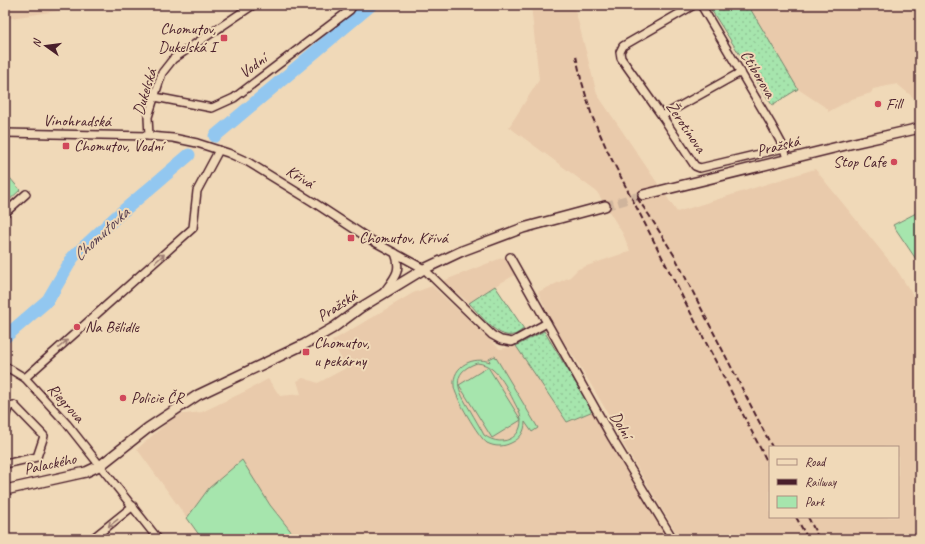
<svg xmlns="http://www.w3.org/2000/svg" width="925" height="544" font-family="Caveat,sans-serif">
	<style>
		.built { fill: #e9caab; fill-rule: evenodd }
		.green { fill: #a6e5ad; stroke: #78826c; fill-rule: evenodd }
		.garden { fill: url(#garden-dots); stroke: #78826c }
		.lines { fill: none; stroke-linecap: round; stroke-linejoin: round }
		.river { stroke: #92c7f0; stroke-width: 13 }
		.major-tunnel { stroke: #cfb49c; stroke-width: 9; stroke-dasharray: 9 4.5; stroke-linecap: butt }
		.minor-casing { stroke: #4a1f2b; stroke-width: 10 }
		.major-casing { stroke: #4a1f2b; stroke-width: 12 }
		.minor { stroke: #f0d9b8; stroke-width: 7 }
		.major { stroke: #f0d9b8; stroke-width: 9 }
		.rail { stroke: #4a1f2b; stroke-width: 2; stroke-dasharray: 6 3; stroke-linecap: butt }
		.oneway { stroke: #9d7c72 }
		.poi-dot { fill: #d1495b; stroke: #f0d9b8; stroke-width: 1.5 }
		.labels { text-anchor: middle; dominant-baseline: central; stroke-width: 4; stroke-linejoin: round; paint-order: stroke }
		.poi-label { font-size: 16px; fill: #4a1f2b; stroke: #f0d9b8; text-anchor: start }
		.street-label { font-size: 16px; fill: #4a1f2b; stroke: #f0d9b8 }
		.water-label { font-size: 17px; font-style: italic; fill: #584152; stroke: #f0d9b8 }
	</style>
	<defs>
		<pattern id="garden-dots" width="8" height="8" patternUnits="userSpaceOnUse"><rect width="8" height="8" fill="#a6e5ad"/><path d="M2 2h.1M6 6h.1" fill="none" stroke="#90c495" stroke-width="1.8" stroke-linecap="round"/></pattern>
	</defs>
	<rect width="100%" height="100%" fill="#f0d9b8"/>
	<filter id="ink" filterUnits="userSpaceOnUse"><feTurbulence type="fractalNoise" baseFrequency=".025" numOctaves="2"/><feDisplacementMap in="SourceGraphic" scale="8" xChannelSelector="R" yChannelSelector="G"/><feConvolveMatrix kernelMatrix="1 2 1 2 8 2 1 2 1" color-interpolation-filters="sRGB"/></filter>
	<g filter="url(#ink)">
		<g class="built">
			<polygon points="5,5 180,5 83,7 5,19"/>
			<path d="M531,5H573L577,17L597,94L677,212L815,169L896,269L920,306V539H680L616,432L618,430L581,368L555,328L538,292L570,277L578,269L630,251L623,234L597,192L509,127L539,80ZM770,447H898V517H770Z"/>
			<polygon points="748,5 920,5 920,103 897,84 873,89 871,93 852,99 828,112 828,109 798,89"/>
			<polygon points="504,257 515,275 495,286 469,303 443,281"/>
			<polygon points="432,286 500,349 516,346 567,422 593,411 670,539 297,539 262,494 209,488 187,518 137,449 176,415 202,412 248,390 268,379 280,396 301,394 297,381 303,378 318,383 346,368 332,341 413,293"/>
		</g>
		<g class="green">
			<polygon points="5,172 20,190 5,204"/>
			<polygon points="920,211 920,265 893,225"/>
			<path d="M495,356L538,428L532,432L525,422C525,432 520,439 511,443C503,447 495,447 487,443C479,438 454,395 454,386C452,365 474,356 490,362L489,359ZM477,363C500,365 509,394 519,411C528,435 504,450 484,435C480,427 475,419 470,410C459,392 448,373 477,363Z"/>
			<polygon points="488,367 521,420 492,438 459,385"/>
			<polygon points="242,460 270,505 297,539 202,539 187,518 209,488"/>
		</g>
		<g class="garden">
			<polygon points="708,5 748,5 798,89 772,105"/>
			<path d="M495,286L524,329C520,331 516,335 513,335C497,339 479,313 469,303Z"/>
			<polygon points="544,331 593,411 567,422 516,346"/>
		</g>
		<g class="lines">
			<g class="river">
				<polyline points="215,136 371,5"/>
				<polyline points="5,337 48,300 73,257 116,217 189,155"/>
			</g>
			<polyline class="major-tunnel" points="605,206 643,195"/>
			<g class="minor-casing">
				<g id="minor">
					<polyline points="694,5 623,46 620,52 621,58 662,116 695,166 700,168 784,148"/>
					<polyline points="701,5 771,124 784,148 787,159"/>
					<polyline points="155,97 212,108 234,98 350,10 353,5"/>
					<polyline points="662,116 741,72"/>
					<polyline points="5,133 149,136 173,138 197,143 228,153 248,162 313,202 371,240 424,269 492,335 501,340 512,342 547,323"/>
					<polyline points="149,136 148,117 162,73 173,59 253,5"/>
					<polyline points="5,213 26,194"/>
					<polyline points="510,257 612,438 673,539"/>
					<path d="M384,292C395,277 402,271 395,253"/>
					<polyline points="5,366 25,378 67,424 158,539"/>
					<polyline points="25,378 193,228 197,191 219,150"/>
					<polyline points="5,417 9,406 14,405 44,436 37,457 5,464"/>
					<polyline points="92,539 133,506"/>
				</g>
			</g>
			<g class="major-casing">
				<g id="major">
					<polyline points="643,195 854,143 920,128"/>
					<polyline points="5,490 86,472 101,465 148,428 198,395 305,344 333,328 360,308 424,269 462,251 523,228 605,206"/>
				</g>
			</g>
			<use href="#minor" class="minor"/>
			<use href="#major" class="major"/>
			<g class="rail">
				<polyline points="576,56 581,79 592,116 608,152 770,467"/>
				<polyline points="637,198 649,215 674,255 772,447"/>
				<polyline points="796,517 808,539"/>
				<polyline points="808,517 819,539"/>
			</g>
		</g>
		<defs><path id="oneway-shaft" d="M-6 0H5M1.5-3L5.5 0L1.5 3" fill="none" stroke-width="1.6" stroke-linecap="round" stroke-linejoin="round"/></defs>
		<g class="oneway">
			<use href="#oneway-shaft" transform="translate(160 258) rotate(-42)"/>
			<use href="#oneway-shaft" transform="translate(63 344) rotate(-42)"/>
			<use href="#oneway-shaft" transform="translate(113 523) rotate(142)"/>
		</g>
	</g>
	<g class="poi-dot">
		<rect x="220" y="34" width="8" height="8" rx="2"/>
		<circle cx="878" cy="104" r="4"/>
		<rect x="62" y="142" width="8" height="8" rx="2"/>
		<circle cx="894" cy="162" r="4"/>
		<rect x="347" y="234" width="8" height="8" rx="2"/>
		<circle cx="77" cy="327" r="4"/>
		<rect x="302" y="348" width="8" height="8" rx="2"/>
		<circle cx="123" cy="398" r="4"/>
	</g>
	<g class="labels">
		<g class="poi-label">
			<text x="216" y="29" text-anchor="end">Chomutov,<tspan x="216" dy="18">Dukelská I</tspan></text>
			<text x="886" y="104">Fill</text>
			<text x="74" y="146">Chomutov, Vodní</text>
			<text x="886" y="162" text-anchor="end">Stop Cafe</text>
			<text x="359" y="238">Chomutov, Křivá</text>
			<text x="85" y="327">Na Bělidle</text>
			<text x="314" y="343">Chomutov,<tspan x="314" dy="18">u pekárny</tspan></text>
			<text x="131" y="398">Policie ČR</text>
		</g>
		<g class="street-label">
			<text transform="translate(253 66) rotate(-37)">Vodní</text>
			<text transform="translate(758 74) rotate(59)">Ctiborova</text>
			<text transform="translate(145 92) rotate(-73)">Dukelská</text>
			<text transform="translate(77 121) rotate(1)">Vinohradská</text>
			<text transform="translate(686 127) rotate(56)">Žerotínova</text>
			<text transform="translate(778 146) rotate(-14)">Pražská</text>
			<text transform="translate(300 177) rotate(31)">Křivá</text>
			<text transform="translate(337 306) rotate(-33)">Pražská</text>
			<text transform="translate(66 403) rotate(48)">Riegrova</text>
			<text transform="translate(621 425) rotate(60)">Dolní</text>
			<text transform="translate(50 464) rotate(-12)">Palackého</text>
		</g>
		<g class="water-label">
			<text transform="translate(101 234) rotate(-43)">Chomutovka</text>
		</g>
	</g>
	<rect width="925" height="544" fill="none" stroke="#f0d9b8" stroke-width="20"/>
	<rect x="10" y="10" width="905" height="524" fill="none" stroke="#4a1f2b" stroke-width="1.5" filter="url(#ink)"/>
	<rect x="769" y="446" width="130" height="72" fill="#f0d9b8" stroke="#ae8f80"/>
	<rect x="777" y="459" width="20" height="6" fill="#f0d9b8" stroke="#ae8f80"/>
	<text x="805" y="466" font-size="12" fill="#4a1f2b">Road</text>
	<rect x="777" y="479" width="20" height="6" fill="#4a1f2b" stroke="#ae8f80"/>
	<text x="805" y="486" font-size="12" fill="#4a1f2b">Railway</text>
	<rect x="777" y="496" width="20" height="12" fill="#a6e5ad" stroke="#ae8f80"/>
	<text x="805" y="506" font-size="12" fill="#4a1f2b">Park</text>
	<g transform="translate(46 46) rotate(284)" stroke="#f0d9b8" stroke-width="3" paint-order="stroke">
	<path d="M0-3L7 15L0 10L-7 15Z" fill="#4a1f2b"/>
	<text y="-6" font-size="11" font-weight="bold" text-anchor="middle" fill="#4a1f2b">N</text>
	</g>
</svg>
